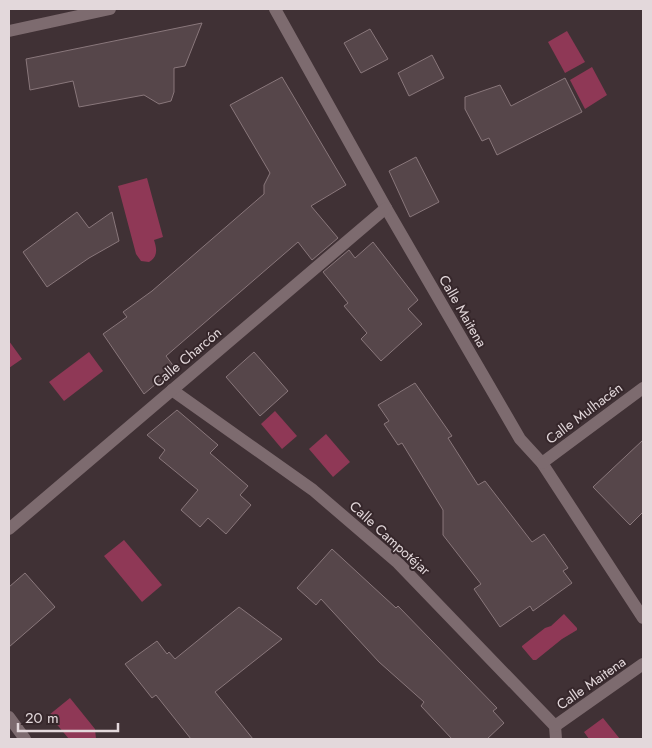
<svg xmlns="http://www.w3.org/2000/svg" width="652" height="748" font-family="Jost,sans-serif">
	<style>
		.water { fill: #8f3856 }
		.building { fill: #56464a; stroke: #89777b }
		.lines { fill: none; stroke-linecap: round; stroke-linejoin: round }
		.minor { stroke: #7d6b6f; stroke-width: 12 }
		.labels { text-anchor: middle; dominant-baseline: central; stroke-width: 4; stroke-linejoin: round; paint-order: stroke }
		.street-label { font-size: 14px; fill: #e3d8db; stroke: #36272b }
	</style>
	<rect width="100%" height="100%" fill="#403135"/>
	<g class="water">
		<polygon points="567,31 585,62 565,73 548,42"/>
		<polygon points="592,67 607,95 585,109 570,80"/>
		<path d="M147,178L163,237L154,240C157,249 158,257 149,262L141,261L136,254L118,186Z"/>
		<polygon points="9,341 22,359 9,368"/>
		<polygon points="89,352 103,371 64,401 49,382"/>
		<polygon points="275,411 297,436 282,449 261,424"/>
		<polygon points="326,434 350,462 333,477 309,449"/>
		<polygon points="124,540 162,585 142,602 104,556"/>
		<polygon points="564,614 577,628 577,630 562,639 536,660 533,660 522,647 522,646 545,628 551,626"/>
		<polygon points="70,698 95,729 96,739 69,739 49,715"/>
		<polygon points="603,718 620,739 626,739 589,739 584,732"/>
	</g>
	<g class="building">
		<polygon points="202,23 185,66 174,68 174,92 171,101 159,104 144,95 79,107 73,81 30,90 26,59"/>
		<polygon points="370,29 388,59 361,73 344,43"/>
		<polygon points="432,55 444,78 409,96 398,73"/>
		<polygon points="282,77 346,185 311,206 338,238 312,260 298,242 166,356 175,368 144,394 103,334 127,317 123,312 152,291 264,194 264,185 270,173 230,105"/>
		<polygon points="565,78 582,112 497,155 489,138 482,141 465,109 465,97 500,85 511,106"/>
		<polygon points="416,157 439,202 410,217 389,171"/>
		<polygon points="77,212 89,228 112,212 119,241 89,258 47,287 23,252"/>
		<polygon points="373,242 418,300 408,309 422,324 381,361 361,339 367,333 344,306 348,303 323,272 349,250 355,258"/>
		<polygon points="254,352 288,391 260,416 226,377"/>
		<polygon points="415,383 452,436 448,438 478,485 485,481 532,542 544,534 568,568 563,571 572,583 533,611 530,606 500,627 474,589 481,584 443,535 443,510 402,443 398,445 384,424 389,421 378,405"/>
		<polygon points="177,410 218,445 210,453 248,486 240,495 251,505 226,534 208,518 200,527 181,510 198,490 159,458 165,450 147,435"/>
		<polygon points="643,440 643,512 630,525 593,487"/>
		<polygon points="332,549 396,608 398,606 497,708 493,711 504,723 487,739 452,739 421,706 424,702 379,662 321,599 316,605 297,588"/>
		<polygon points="25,573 55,607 9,647 9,587"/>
		<polygon points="239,607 282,639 215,692 253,739 191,739 156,695 152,698 125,664 157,641 167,654 169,652 175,659"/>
	</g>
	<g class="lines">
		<g class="minor">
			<polyline points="275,9 386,208 520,439 542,463 643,618"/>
			<polyline points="9,31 110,9"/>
			<polyline points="172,390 313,490 398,563 555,726 556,739"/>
			<polyline points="542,463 643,388"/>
			<polyline points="9,529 386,208"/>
			<polyline points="9,717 25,739"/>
			<polyline points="555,726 643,664"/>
		</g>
	</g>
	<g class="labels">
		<g class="street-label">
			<text transform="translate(463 311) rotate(60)">Calle Maitena</text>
			<text transform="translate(187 357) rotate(-40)">Calle Charcón</text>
			<text transform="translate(584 413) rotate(-37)">Calle Mulhacén</text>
			<text transform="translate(390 538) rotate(42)">Calle Campotéjar</text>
			<text transform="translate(591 683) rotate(-35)">Calle Maitena</text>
		</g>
	</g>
	<rect width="652" height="748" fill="none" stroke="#e3d8db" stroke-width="20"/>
	<path d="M18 723v8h100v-8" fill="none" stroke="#e3d8db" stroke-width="2.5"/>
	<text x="25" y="723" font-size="15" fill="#e3d8db" stroke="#36272b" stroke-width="4" paint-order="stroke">20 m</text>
</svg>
